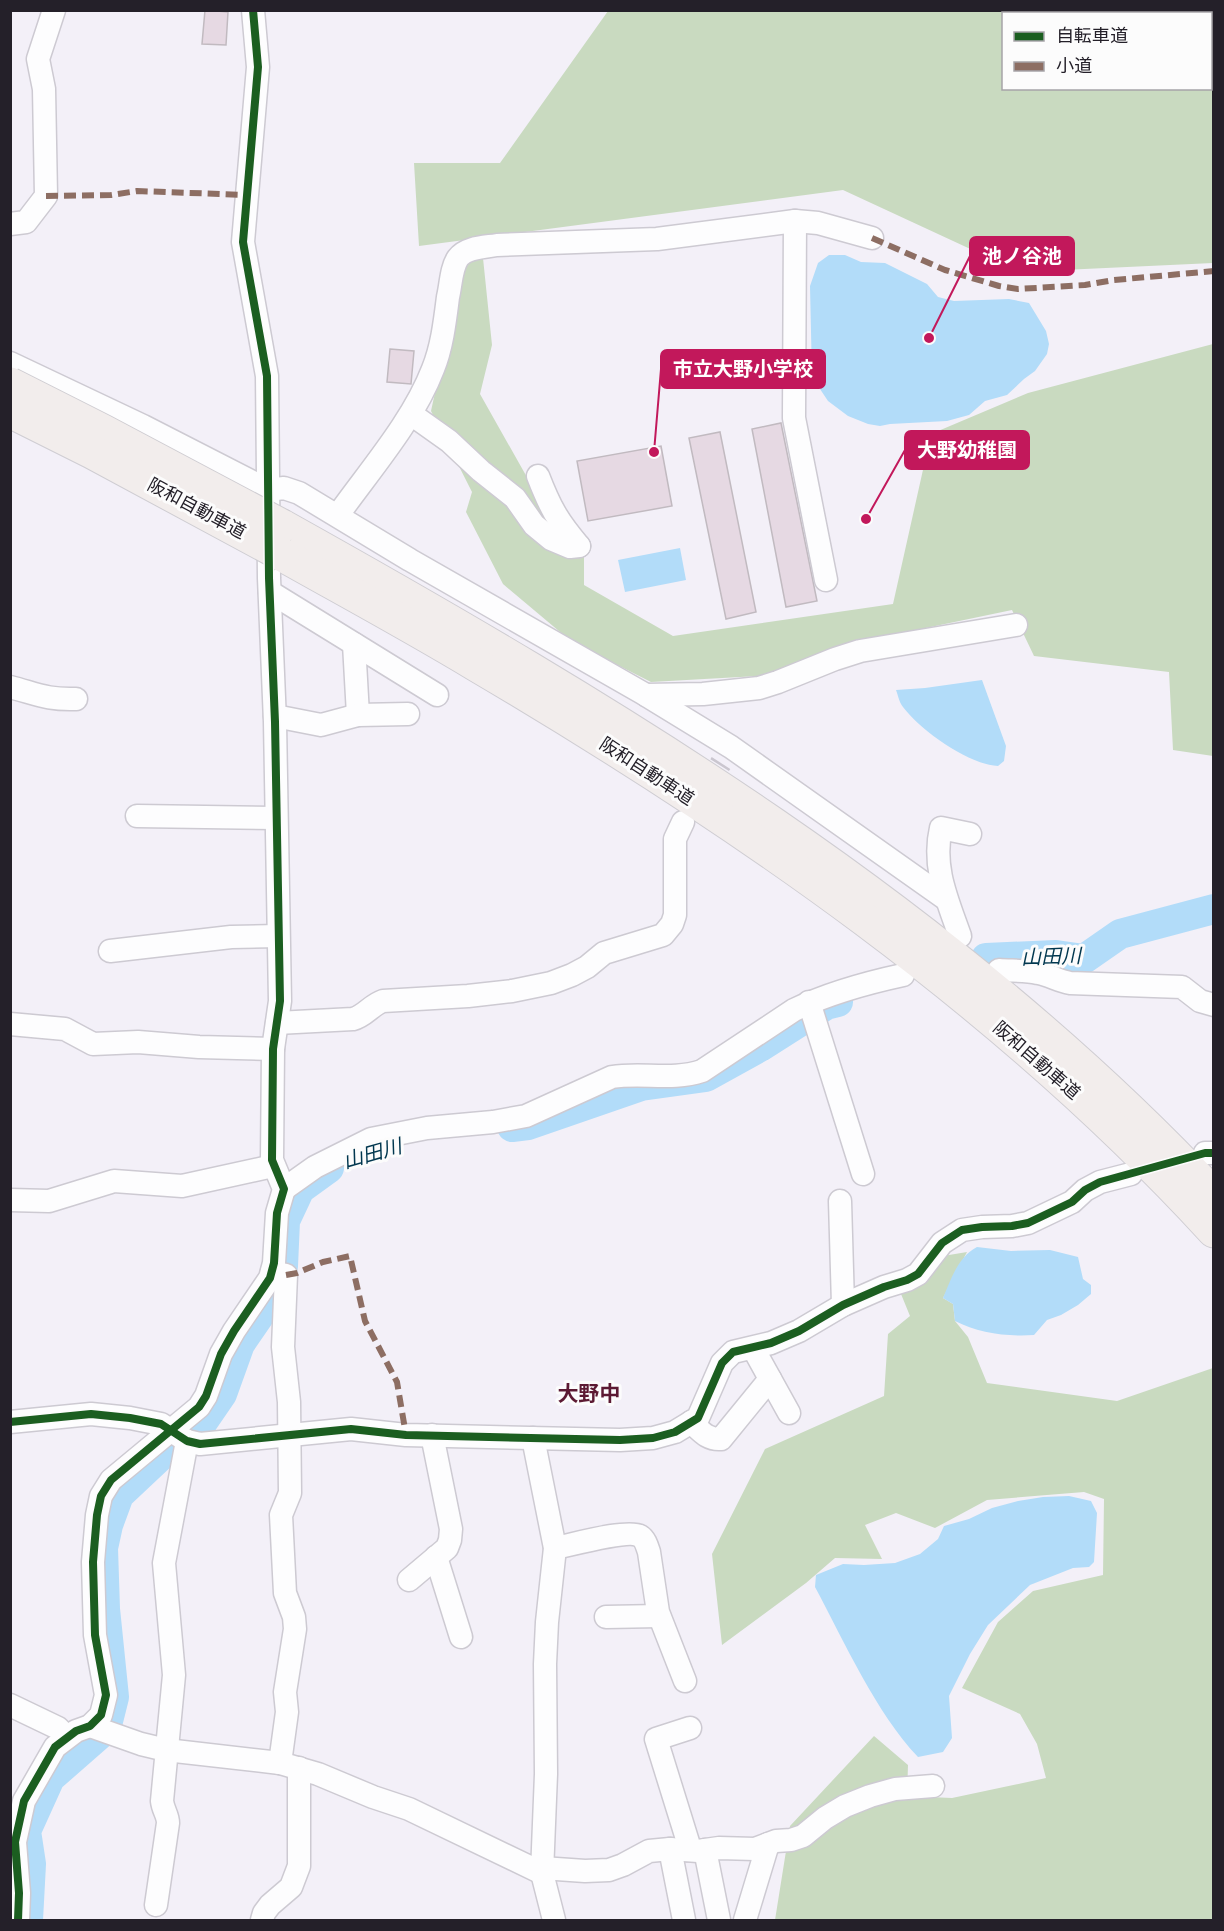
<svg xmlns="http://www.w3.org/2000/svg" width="1224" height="1931" font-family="'Archivo Narrow','Noto Sans JP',sans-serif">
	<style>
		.forest { fill: #c9dac0 }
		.water { fill: #b2dcf9 }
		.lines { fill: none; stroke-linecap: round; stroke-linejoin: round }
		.river { stroke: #b2dcf9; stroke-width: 30 }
		.building { fill: #e6d9e3; stroke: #c1bac0; stroke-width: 1.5 }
		.minor-tunnel { stroke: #cac6cf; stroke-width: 22; stroke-dasharray: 22 11; stroke-linecap: butt }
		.minor-casing { stroke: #cdcad2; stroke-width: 25 }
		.highway-casing { stroke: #cfcdd2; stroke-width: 35 }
		.minor { stroke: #fdfdfe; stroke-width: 22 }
		.highway { stroke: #f2edec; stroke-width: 33 }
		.highway-bridge-casing { stroke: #cfcdd2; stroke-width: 35; stroke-linecap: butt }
		.highway-bridge { stroke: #f2edec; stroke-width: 33 }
		.quiet { stroke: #8d6e63; stroke-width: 6; stroke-dasharray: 12 6; stroke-linecap: butt }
		.cycleway-casing { stroke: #fcfcfc; stroke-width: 11 }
		.cycleway { stroke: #1b5e20; stroke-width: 8 }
		.labels { text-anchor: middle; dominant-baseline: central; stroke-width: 6; stroke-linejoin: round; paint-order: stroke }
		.street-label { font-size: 18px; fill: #242029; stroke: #fcfcfc }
		.water-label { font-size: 20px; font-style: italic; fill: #01374f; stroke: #fcfcfc }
		.quarter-label { font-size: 21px; font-weight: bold; fill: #5c1a33; stroke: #fcfcfc }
		.leader { fill: none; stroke: #c2185b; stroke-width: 2 }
		.callout-dot { fill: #c2185b; stroke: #fcfcfc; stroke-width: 2 }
		.callout { fill: #c2185b; stroke: #c2185b; stroke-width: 2 }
		.callout-label { font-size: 20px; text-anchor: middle; font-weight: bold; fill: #fff }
	</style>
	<rect width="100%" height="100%" fill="#f3f0f8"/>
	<g class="forest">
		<polygon points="995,10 1016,13 1004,14 1004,88 1210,88 1210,14 1111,13 1115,10 1213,11 1213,263 1020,272 843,190 419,246 414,163 500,163 608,11"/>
		<polygon points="483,258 492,345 480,394 537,495 584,539 584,585 673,636 893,604 931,434 1028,393 1213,344 1213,756 1173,750 1169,672 1034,656 1012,610 897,634 758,676 651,682 572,642 503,584 466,512 472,492 431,411 463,263"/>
		<polygon points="967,1252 943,1298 953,1304 955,1321 968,1337 987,1383 1117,1401 1213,1368 1213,1920 775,1920 790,1826 874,1736 908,1765 907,1796 952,1798 1046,1778 1037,1744 1020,1714 962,1688 998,1622 1033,1591 1103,1575 1104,1499 1084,1492 987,1500 935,1528 896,1513 865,1525 882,1559 835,1558 806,1583 722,1645 712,1554 765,1449 884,1396 888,1334 910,1316 901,1294 943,1256"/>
	</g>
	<g class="water">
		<polygon points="829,255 845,255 861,262 885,263 927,284 938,297 954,301 1009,299 1029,303 1046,331 1049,344 1047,354 1035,371 1024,379 1007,395 985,401 969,415 947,421 890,424 880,426 868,424 848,416 828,401 812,377 810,286 818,263"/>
		<polygon points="680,548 686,580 625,592 618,560"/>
		<path d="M982,680L1006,746L1004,761L998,766C969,765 920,730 903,707C899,702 898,695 896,690L925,688Z"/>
		<path d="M977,1247L1011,1251L1050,1250L1078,1257L1083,1279L1091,1285V1294L1078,1305L1061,1315L1047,1320L1034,1335C1008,1337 978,1333 955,1321L953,1304L943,1298C951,1279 958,1257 977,1247Z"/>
		<path d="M1069,1496L1091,1501L1097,1513L1094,1562L1089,1567L1073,1568L1030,1585L988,1625L970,1654L949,1696L952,1738L943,1752L918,1757C876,1713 844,1641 815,1587L816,1575L843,1564L864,1565L895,1563L920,1554L938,1539L944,1526L969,1519L992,1508L1018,1501L1043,1497Z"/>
	</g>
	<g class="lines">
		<g class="river">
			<polyline points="986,958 1056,955 1084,959 1120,934 1214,909"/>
			<polyline points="512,1127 528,1125 641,1086 706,1077 760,1047 826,1005 838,1002"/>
			<polyline points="28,1920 31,1864 26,1831 50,1778 106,1729 114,1697 105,1609 103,1548 108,1525 119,1495 169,1448 198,1429 222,1394 240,1344 275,1293 283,1266 285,1221 300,1189 329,1168"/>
		</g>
	</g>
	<g class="building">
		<polygon points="205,10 228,12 226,45 202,44"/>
		<polygon points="390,349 414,351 411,384 387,382"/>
		<polygon points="781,423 817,601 786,607 752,429"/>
		<polygon points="720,432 756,612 726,619 689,438"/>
		<polygon points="661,446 672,506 588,521 577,461"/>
	</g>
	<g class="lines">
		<polyline class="minor-tunnel" points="702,793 721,763"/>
		<g class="minor-casing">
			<g id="minor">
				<polyline points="795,221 794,418 826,580"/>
				<polyline points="10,224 26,222 46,196 44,89 38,59 54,10"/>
				<polyline points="10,363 143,426 268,490 284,488 299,493 410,560 646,695 731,747 946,899"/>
				<polyline points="411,414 449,441 481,471 515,498 534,525 551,539 570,547 579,546"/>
				<path d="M538,476C550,507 557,520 579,546"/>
				<path d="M338,515C370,470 413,421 433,369C442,347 445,321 448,297C451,285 451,268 458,258C466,247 485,247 497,245L657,239L795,221L818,223L872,238"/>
				<polyline points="270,592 437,695"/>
				<polyline points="354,644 358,715"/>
				<path d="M10,687C37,694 47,700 76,699"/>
				<polyline points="646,695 703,694 759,688 778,682 835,659 860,651 1016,625"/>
				<polyline points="275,716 321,725 358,715 408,714"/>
				<polyline points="137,816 276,818"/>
				<path d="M960,936C947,899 932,867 941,828L970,834"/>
				<polyline points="110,951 231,937 278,936"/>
				<path d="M999,970C1012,971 1026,970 1038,973C1049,975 1059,981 1070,983L1182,987L1200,1001L1214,1005"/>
				<polyline points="809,1002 863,1174"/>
				<path d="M277,1023L353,1019C365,1016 371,1005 383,1001L468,996L512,991L551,983L572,975L587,967L604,953L663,935L672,924L675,915V839L683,822"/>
				<polyline points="10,1024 65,1029 93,1044 138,1042 199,1047 273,1049"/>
				<polyline points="1205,1153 1214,1153"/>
				<path d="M284,1189L315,1167L371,1139L427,1128L493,1122L526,1116L612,1077C642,1072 672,1081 702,1071L794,1010C829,993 866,983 903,975"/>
				<polyline points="10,1200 49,1201 114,1181 182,1186 273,1166"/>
				<polyline points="840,1201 843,1305"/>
				<polyline points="272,1272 286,1275 283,1347 289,1402 290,1493 281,1515 285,1593 294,1617 295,1629 285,1692 287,1712 280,1763"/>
				<polyline points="753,1348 789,1413"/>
				<polyline points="10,1422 91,1414 130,1418 161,1424 187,1441 200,1444 351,1429 406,1435 620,1440 653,1438 675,1432 698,1418 722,1363 733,1352 771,1343 799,1331 843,1305 884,1287 907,1280 918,1274 942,1243 962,1230 982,1227 1012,1226 1028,1223 1072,1202 1085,1190 1100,1182 1131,1174"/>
				<path d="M691,1422C701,1431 707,1440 721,1439L770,1379"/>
				<polyline points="533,1438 555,1548 547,1622 545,1664 546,1774 542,1873 554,1920"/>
				<path d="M555,1548C571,1545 628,1529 640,1536C645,1539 647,1546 649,1552L658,1612L685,1681"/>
				<polyline points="436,1557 461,1637"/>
				<polyline points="409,1580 447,1548 450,1540 451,1529 432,1435"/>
				<polyline points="606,1617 659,1616"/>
				<polyline points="10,1705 58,1728 67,1737"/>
				<polyline points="90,1726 141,1744 166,1750 280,1763 318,1774 373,1797 409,1809 542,1873"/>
				<polyline points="670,1849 684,1920"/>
				<polyline points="687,1850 688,1842 656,1739 690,1728"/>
				<polyline points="705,1850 719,1920"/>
				<polyline points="542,1868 585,1871 609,1870 623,1865 649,1851 670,1849 698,1851 719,1848 755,1849 776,1841 791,1840 803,1836 825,1818 845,1806 870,1796 895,1789 933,1786"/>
				<path d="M156,1905L168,1823C168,1815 163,1810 162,1801L174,1675L164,1563L187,1441"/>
				<polyline points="18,1920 19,1893 15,1842 24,1801 55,1747 76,1731 90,1726 101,1715 106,1695 95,1635 93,1562 97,1515 101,1496 111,1480 199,1407 206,1396 221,1354 234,1331 270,1278 274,1263 277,1213 284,1189 272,1160 273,1049 280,1001 275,722 269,578 267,376 243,242 258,67 253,10"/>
				<polyline points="262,1920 264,1913 270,1905 291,1887 299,1866 299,1768"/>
				<polyline points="745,1920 768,1844"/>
			</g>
		</g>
		<g class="highway-casing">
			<g id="highway">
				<path d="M282,526C617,713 949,912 1214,1195"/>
				<path d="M283,555C347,591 412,626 475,664C743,822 1003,1001 1214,1231"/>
			</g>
		</g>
		<use href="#minor" class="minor"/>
		<use href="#highway" class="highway"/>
		<g class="highway-bridge-casing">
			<g id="highway-bridge">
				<polyline points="10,384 103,431 282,526"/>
				<polyline points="10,411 92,452 283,555"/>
			</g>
		</g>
		<use href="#highway-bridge" class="highway-bridge"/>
		<g class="quiet">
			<polyline points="46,196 111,195 137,191 246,195"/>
			<polyline points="872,238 945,270 999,286 1018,289 1085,285 1114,280 1214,271"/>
			<polyline points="286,1275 297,1273 323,1262 350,1256 365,1321 397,1382 406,1435"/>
		</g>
		<g class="cycleway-casing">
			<g id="cycleway">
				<polyline points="10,1422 91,1414 130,1418 161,1424 187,1441 200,1444 351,1429 406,1435 620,1440 653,1438 675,1432 698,1418 722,1363 733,1352 771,1343 799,1331 843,1305 884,1287 907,1280 918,1274 942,1243 962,1230 982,1227 1012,1226 1028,1223 1072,1202 1085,1190 1100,1182 1205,1153 1214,1153"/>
				<polyline points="18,1920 19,1893 15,1842 24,1801 55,1747 76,1731 90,1726 101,1715 106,1695 95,1635 93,1562 97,1515 101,1496 111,1480 199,1407 206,1396 221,1354 234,1331 270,1278 274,1263 277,1213 284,1189 272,1160 273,1049 280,1001 275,722 269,578 267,376 243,242 258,67 253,10"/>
			</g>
		</g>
		<use href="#cycleway" class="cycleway"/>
	</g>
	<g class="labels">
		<g class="street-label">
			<text transform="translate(197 508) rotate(28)">阪和自動車道</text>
			<text transform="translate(647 771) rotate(33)">阪和自動車道</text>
			<text transform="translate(1037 1060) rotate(41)">阪和自動車道</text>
		</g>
		<g class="water-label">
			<text transform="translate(1051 956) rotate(-2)">山田川</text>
			<text transform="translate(372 1153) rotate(-16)">山田川</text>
		</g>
		<g class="quarter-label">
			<text x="589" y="1393">大野中</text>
		</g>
	</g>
	<path class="leader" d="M929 338L970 256M654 452L661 369M866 519L905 450"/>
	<g class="callout-dot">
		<circle cx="929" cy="338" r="6"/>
		<circle cx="654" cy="452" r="6"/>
		<circle cx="866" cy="519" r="6"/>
	</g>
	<g class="callout">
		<rect x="970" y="237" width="104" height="38" rx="6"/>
		<rect x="661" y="350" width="164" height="38" rx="6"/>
		<rect x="905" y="431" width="124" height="38" rx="6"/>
	</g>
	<g class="callout-label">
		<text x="1022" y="263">池ノ谷池</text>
		<text x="743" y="376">市立大野小学校</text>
		<text x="967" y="457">大野幼稚園</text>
	</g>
	<rect width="1224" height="1931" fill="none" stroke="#242029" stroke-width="24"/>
	<rect x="1002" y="12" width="210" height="78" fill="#fcfcfc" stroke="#a6a4a8" stroke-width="1.5"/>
	<rect x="1014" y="32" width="30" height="9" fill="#1b5e20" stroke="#a6a4a8" stroke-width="1.5"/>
	<text x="1056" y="42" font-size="18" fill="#242029">自転車道</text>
	<rect x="1014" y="62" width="30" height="9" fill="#8d6e63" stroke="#a6a4a8" stroke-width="1.5"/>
	<text x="1056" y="72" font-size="18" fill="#242029">小道</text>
</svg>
